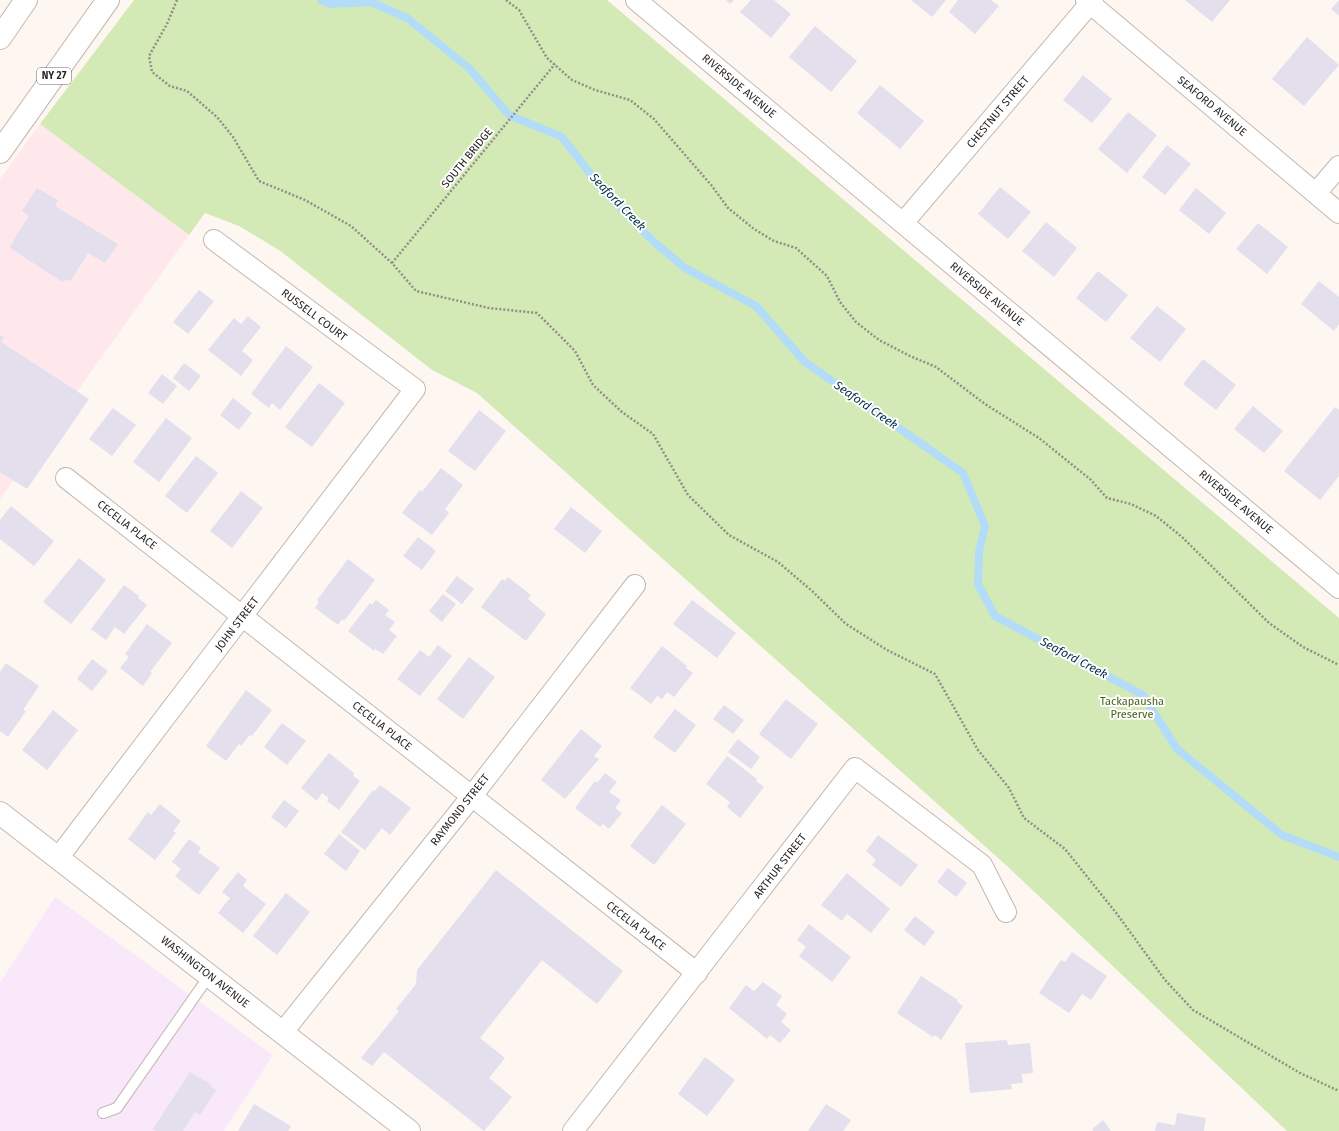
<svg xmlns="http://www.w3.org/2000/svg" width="1339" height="1131" font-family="'Fira Sans',sans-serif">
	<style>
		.commercial { fill: #fee8ec }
		.education { fill: #f9e8fa }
		.green { fill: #d4eab6 }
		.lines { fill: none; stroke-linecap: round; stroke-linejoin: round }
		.stream { stroke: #b3dcf8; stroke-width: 8 }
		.building { fill: #e3dfec }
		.lane-casing { stroke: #c4b8b0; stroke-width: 12 }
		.street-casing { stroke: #c4b8b0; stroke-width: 22 }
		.secondary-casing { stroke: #c4b8b0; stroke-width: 24 }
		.highway-casing { stroke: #c4b8b0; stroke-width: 24 }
		.path { stroke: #928d88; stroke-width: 2.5; stroke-dasharray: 2 2; stroke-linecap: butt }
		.lane { stroke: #fff; stroke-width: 10 }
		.street { stroke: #fff; stroke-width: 20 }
		.secondary { stroke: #fff; stroke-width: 22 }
		.highway { stroke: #fff; stroke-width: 22 }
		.labels { text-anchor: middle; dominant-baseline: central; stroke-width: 4; stroke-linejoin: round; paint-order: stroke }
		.shield { fill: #fff; stroke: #6a6765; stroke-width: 1 }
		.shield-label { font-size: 10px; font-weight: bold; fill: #2a2623 }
		.street-label { font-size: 11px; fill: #2a2623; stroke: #fff }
		.park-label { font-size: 11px; fill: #496117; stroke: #fff }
		.water-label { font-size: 12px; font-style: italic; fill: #032f46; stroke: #fff }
	</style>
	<rect width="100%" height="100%" fill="#fef7f1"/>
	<polygon class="commercial" points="40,124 189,235 0,499 0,179"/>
	<polygon class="education" points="55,897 273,1055 224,1131 0,1131 0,983"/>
	<polygon class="green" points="134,0 607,0 1339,618 1339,1131 1287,1131 1007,866 477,393 432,370 279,250 239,226 205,213 189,235 40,124"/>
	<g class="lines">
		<polyline class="stream" points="321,0 330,4 371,2 407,18 469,68 509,115 562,137 602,189 654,242 685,268 756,306 805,362 963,473 985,526 979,552 978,584 995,616 1143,695 1177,749 1282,835 1339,857"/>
	</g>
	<g class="building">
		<polygon points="726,0 734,0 730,4"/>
		<polygon points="751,0 774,0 791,14 771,38 740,12"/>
		<polygon points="911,0 946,0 932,17"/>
		<polygon points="958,0 991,0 999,6 975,34 949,12"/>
		<polygon points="1185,0 1230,0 1212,22"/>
		<polygon points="1339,0 1339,16 1331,9"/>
		<polygon points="815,26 857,61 831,92 789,57"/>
		<polygon points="1307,37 1339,65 1304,106 1272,79"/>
		<polygon points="1083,75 1112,99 1092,123 1063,100"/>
		<polygon points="880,85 924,121 900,149 857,113"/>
		<polygon points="1128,112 1157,135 1127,173 1098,149"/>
		<polygon points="1167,145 1191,164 1165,195 1142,177"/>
		<polygon points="1000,187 1031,212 1008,239 978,214"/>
		<polygon points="37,188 58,200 55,206 118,244 105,263 88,253 71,280 61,281 10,248 14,239 29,216 22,211"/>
		<polygon points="1196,188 1226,213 1209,234 1179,210"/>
		<polygon points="1046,222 1077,248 1054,277 1022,251"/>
		<polygon points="1258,223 1288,247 1267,274 1236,249"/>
		<polygon points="1098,271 1128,295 1106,322 1076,298"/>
		<polygon points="1319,281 1339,297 1339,324 1334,331 1301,304"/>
		<polygon points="199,290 214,301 188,334 173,322"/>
		<polygon points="1157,306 1186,329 1160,362 1130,338"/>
		<polygon points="248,316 261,327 242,351 253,360 241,376 208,350 234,318 241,324"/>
		<polygon points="0,335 4,337 1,342 89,399 27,489 0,472"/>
		<polygon points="286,346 313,367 280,410 272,403 269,408 251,394"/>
		<polygon points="1203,359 1236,385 1216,410 1183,384"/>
		<polygon points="184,363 201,376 189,391 173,378"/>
		<polygon points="162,374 177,386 163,404 148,393"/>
		<polygon points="319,383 345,403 312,447 285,427"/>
		<polygon points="233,398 252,413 239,430 220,415"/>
		<polygon points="1253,406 1283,431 1264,453 1234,429"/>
		<polygon points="1335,407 1339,410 1339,476 1320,500 1284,471"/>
		<polygon points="113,408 136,425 112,456 89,439"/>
		<polygon points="479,410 506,431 475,471 448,451"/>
		<polygon points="166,418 192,438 159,482 133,462"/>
		<polygon points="196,456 218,473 187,513 165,496"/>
		<polygon points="441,468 463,485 445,509 449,513 432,535 402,513 420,490 422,492"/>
		<polygon points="241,491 263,508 232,548 210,531"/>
		<polygon points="11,506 54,541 34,566 0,539 0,520"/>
		<polygon points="571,507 602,531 585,553 554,529"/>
		<polygon points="418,537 436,551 422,570 403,556"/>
		<polygon points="79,558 106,580 71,624 43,602"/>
		<polygon points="348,559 375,580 344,621 342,619 338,625 315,608 319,602 317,600"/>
		<polygon points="457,576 474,589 462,604 445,591"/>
		<polygon points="508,577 531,595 528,599 546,614 526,641 481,607 502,579 505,581"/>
		<polygon points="124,585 139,596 138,598 147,605 124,634 115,627 106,640 91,629"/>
		<polygon points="443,594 456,604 442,622 429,611"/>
		<polygon points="376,600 389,610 385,615 395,622 389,630 397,636 383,654 375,649 374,651 348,631 370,603 372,605"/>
		<polygon points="692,600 736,633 717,658 673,624"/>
		<polygon points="147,624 172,643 150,672 152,673 143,686 120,668 129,657 125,654"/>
		<polygon points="438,645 452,656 420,696 397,679 420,650 429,657"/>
		<polygon points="662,646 687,666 686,668 693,673 674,697 667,692 662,699 657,696 651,704 630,688"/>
		<polygon points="469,657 495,677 463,719 437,699"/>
		<polygon points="92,659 108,671 92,691 77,679"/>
		<polygon points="6,663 39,686 23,710 26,711 8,737 0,731 0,672"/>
		<polygon points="246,690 272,710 252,736 250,735 241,746 239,744 226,761 206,746"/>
		<polygon points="786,699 818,724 791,759 759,734"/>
		<polygon points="724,705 744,720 733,734 713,719"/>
		<polygon points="675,709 696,725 675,753 653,737"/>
		<polygon points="53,710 78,730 47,770 22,750"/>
		<polygon points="282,723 306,741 287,765 264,747"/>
		<polygon points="581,729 602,746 594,756 599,759 565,799 541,780"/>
		<polygon points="738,739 760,757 751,769 728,752"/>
		<polygon points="329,753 354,773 353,776 360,781 339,810 327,801 329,798 322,793 317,801 301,788"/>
		<polygon points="727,756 757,779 756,781 764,787 740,818 727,807 730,802 706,784"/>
		<polygon points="605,773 617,782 609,792 621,800 615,808 622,813 609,829 603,824 600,827 575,808 595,781 597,783"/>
		<polygon points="380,785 411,808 390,835 382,828 365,850 341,832 373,790 375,791"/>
		<polygon points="284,800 299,811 286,828 271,817"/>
		<polygon points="160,804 181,821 173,831 176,833 155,860 128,839 148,812 151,815"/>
		<polygon points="662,805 686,824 654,865 630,846"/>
		<polygon points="339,834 360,851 346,871 324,854"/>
		<polygon points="878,835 918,865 901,887 872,865 876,860 866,851"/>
		<polygon points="189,839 201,848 198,852 220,868 199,895 175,876 181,869 172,862"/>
		<polygon points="948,868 967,883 956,897 937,882"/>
		<polygon points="496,870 623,971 597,1004 542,960 480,1038 505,1058 489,1078 512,1097 484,1131 384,1052 372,1066 361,1058 399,1011 396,1009 416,984 417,970"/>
		<polygon points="238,872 247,880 243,886 266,904 243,933 218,913 230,898 222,892"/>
		<polygon points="847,873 890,909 871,933 847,914 842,921 821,905"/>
		<polygon points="286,893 310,912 277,955 253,936"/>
		<polygon points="915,916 935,932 924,946 904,930"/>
		<polygon points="809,924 851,957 832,982 799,956 806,947 797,940"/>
		<polygon points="1072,952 1107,976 1091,1000 1082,994 1069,1013 1039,993 1061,960 1065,962"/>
		<polygon points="921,976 958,1000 957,1002 963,1006 941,1040 935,1035 933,1037 897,1013"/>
		<polygon points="763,982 782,996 776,1005 787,1014 781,1022 791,1030 780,1043 770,1035 767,1039 729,1008 746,985 754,991"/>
		<polygon points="1007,1040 1008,1045 1030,1043 1033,1073 1022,1074 1023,1083 1011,1084 1012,1089 970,1093 965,1043"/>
		<polygon points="705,1057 735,1080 707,1116 678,1094"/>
		<polygon points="190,1072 212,1085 211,1087 216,1090 200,1115 195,1112 183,1131 156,1131 153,1129"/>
		<polygon points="254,1104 291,1126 288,1131 238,1131"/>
		<polygon points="826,1104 851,1120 843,1131 808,1131"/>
		<polygon points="1177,1113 1206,1118 1204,1131 1155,1131 1157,1122 1175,1125"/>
		<polygon points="1103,1120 1111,1131 1093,1131 1092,1129"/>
	</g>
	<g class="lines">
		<g class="lane-casing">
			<polyline id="lane" points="103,1113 117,1108 209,976"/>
		</g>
		<g class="street-casing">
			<g id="street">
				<polyline points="636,0 1339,588"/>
				<polyline points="1086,0 1339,213"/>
				<polyline points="1316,193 1339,166"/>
				<polyline points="903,223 1093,0"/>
				<polyline points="66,478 697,973"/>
				<polyline points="58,858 415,389 214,240"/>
				<polyline points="282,1033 472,796 635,585"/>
				<polyline points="573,1131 855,768 982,865 1006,912"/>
			</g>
		</g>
		<g class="secondary-casing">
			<polyline id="secondary" points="0,813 409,1131"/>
		</g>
		<g class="highway-casing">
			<g id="highway">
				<polyline points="0,38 26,0"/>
				<polyline points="0,152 108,0"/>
			</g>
		</g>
		<g class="path">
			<polyline points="177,0 167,24 149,56 152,72 170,86 187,91 217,117 233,137 259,181 305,200 351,226 392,263 416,291 489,308 537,313 575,351 593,385 622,412 653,434 688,495 729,535 778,562 811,590 846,624 887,650 935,674 978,750 1009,788 1024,818 1065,849 1117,914 1165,980 1193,1010 1300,1073 1339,1091"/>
			<polyline points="506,0 519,10 547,58 572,80 595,90 630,100 654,119 712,186 728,208 754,229 774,241 796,248 827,276 840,302 856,322 879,340 910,356 936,367 985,404 1039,438 1090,479 1107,498 1131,504 1156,516 1182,537 1269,623 1303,647 1339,665"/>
			<polyline points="392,263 555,64"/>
		</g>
		<use href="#lane" class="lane"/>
		<use href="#street" class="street"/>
		<use href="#secondary" class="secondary"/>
		<use href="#highway" class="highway"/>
	</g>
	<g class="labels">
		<rect class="shield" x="37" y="68" width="34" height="16" rx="3"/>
		<g class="shield-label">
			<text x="54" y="76">NY 27</text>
		</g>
		<g class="street-label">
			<text transform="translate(739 86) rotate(40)">RIVERSIDE AVENUE</text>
			<text transform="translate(1212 106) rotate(40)">SEAFORD AVENUE</text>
			<text transform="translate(998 112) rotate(-50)">CHESTNUT STREET</text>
			<text transform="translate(467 158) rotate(-51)">SOUTH BRIDGE</text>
			<text transform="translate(987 294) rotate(40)">RIVERSIDE AVENUE</text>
			<text transform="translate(314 315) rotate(37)">RUSSELL COURT</text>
			<text transform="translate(1236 502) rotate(40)">RIVERSIDE AVENUE</text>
			<text transform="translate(127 525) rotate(38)">CECELIA PLACE</text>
			<text transform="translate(237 624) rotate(-53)">JOHN STREET</text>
			<text transform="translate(382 726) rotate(38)">CECELIA PLACE</text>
			<text transform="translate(460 810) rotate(-52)">RAYMOND STREET</text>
			<text transform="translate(780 866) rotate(-52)">ARTHUR STREET</text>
			<text transform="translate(636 926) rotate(38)">CECELIA PLACE</text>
			<text transform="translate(205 972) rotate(38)">WASHINGTON AVENUE</text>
		</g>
		<g class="park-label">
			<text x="1132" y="701">Tackapausha<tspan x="1132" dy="13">Preserve</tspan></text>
		</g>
		<g class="water-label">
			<text transform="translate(618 202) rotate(46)">Seaford Creek</text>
			<text transform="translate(866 405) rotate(35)">Seaford Creek</text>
			<text transform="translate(1074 658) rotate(28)">Seaford Creek</text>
		</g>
	</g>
</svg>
